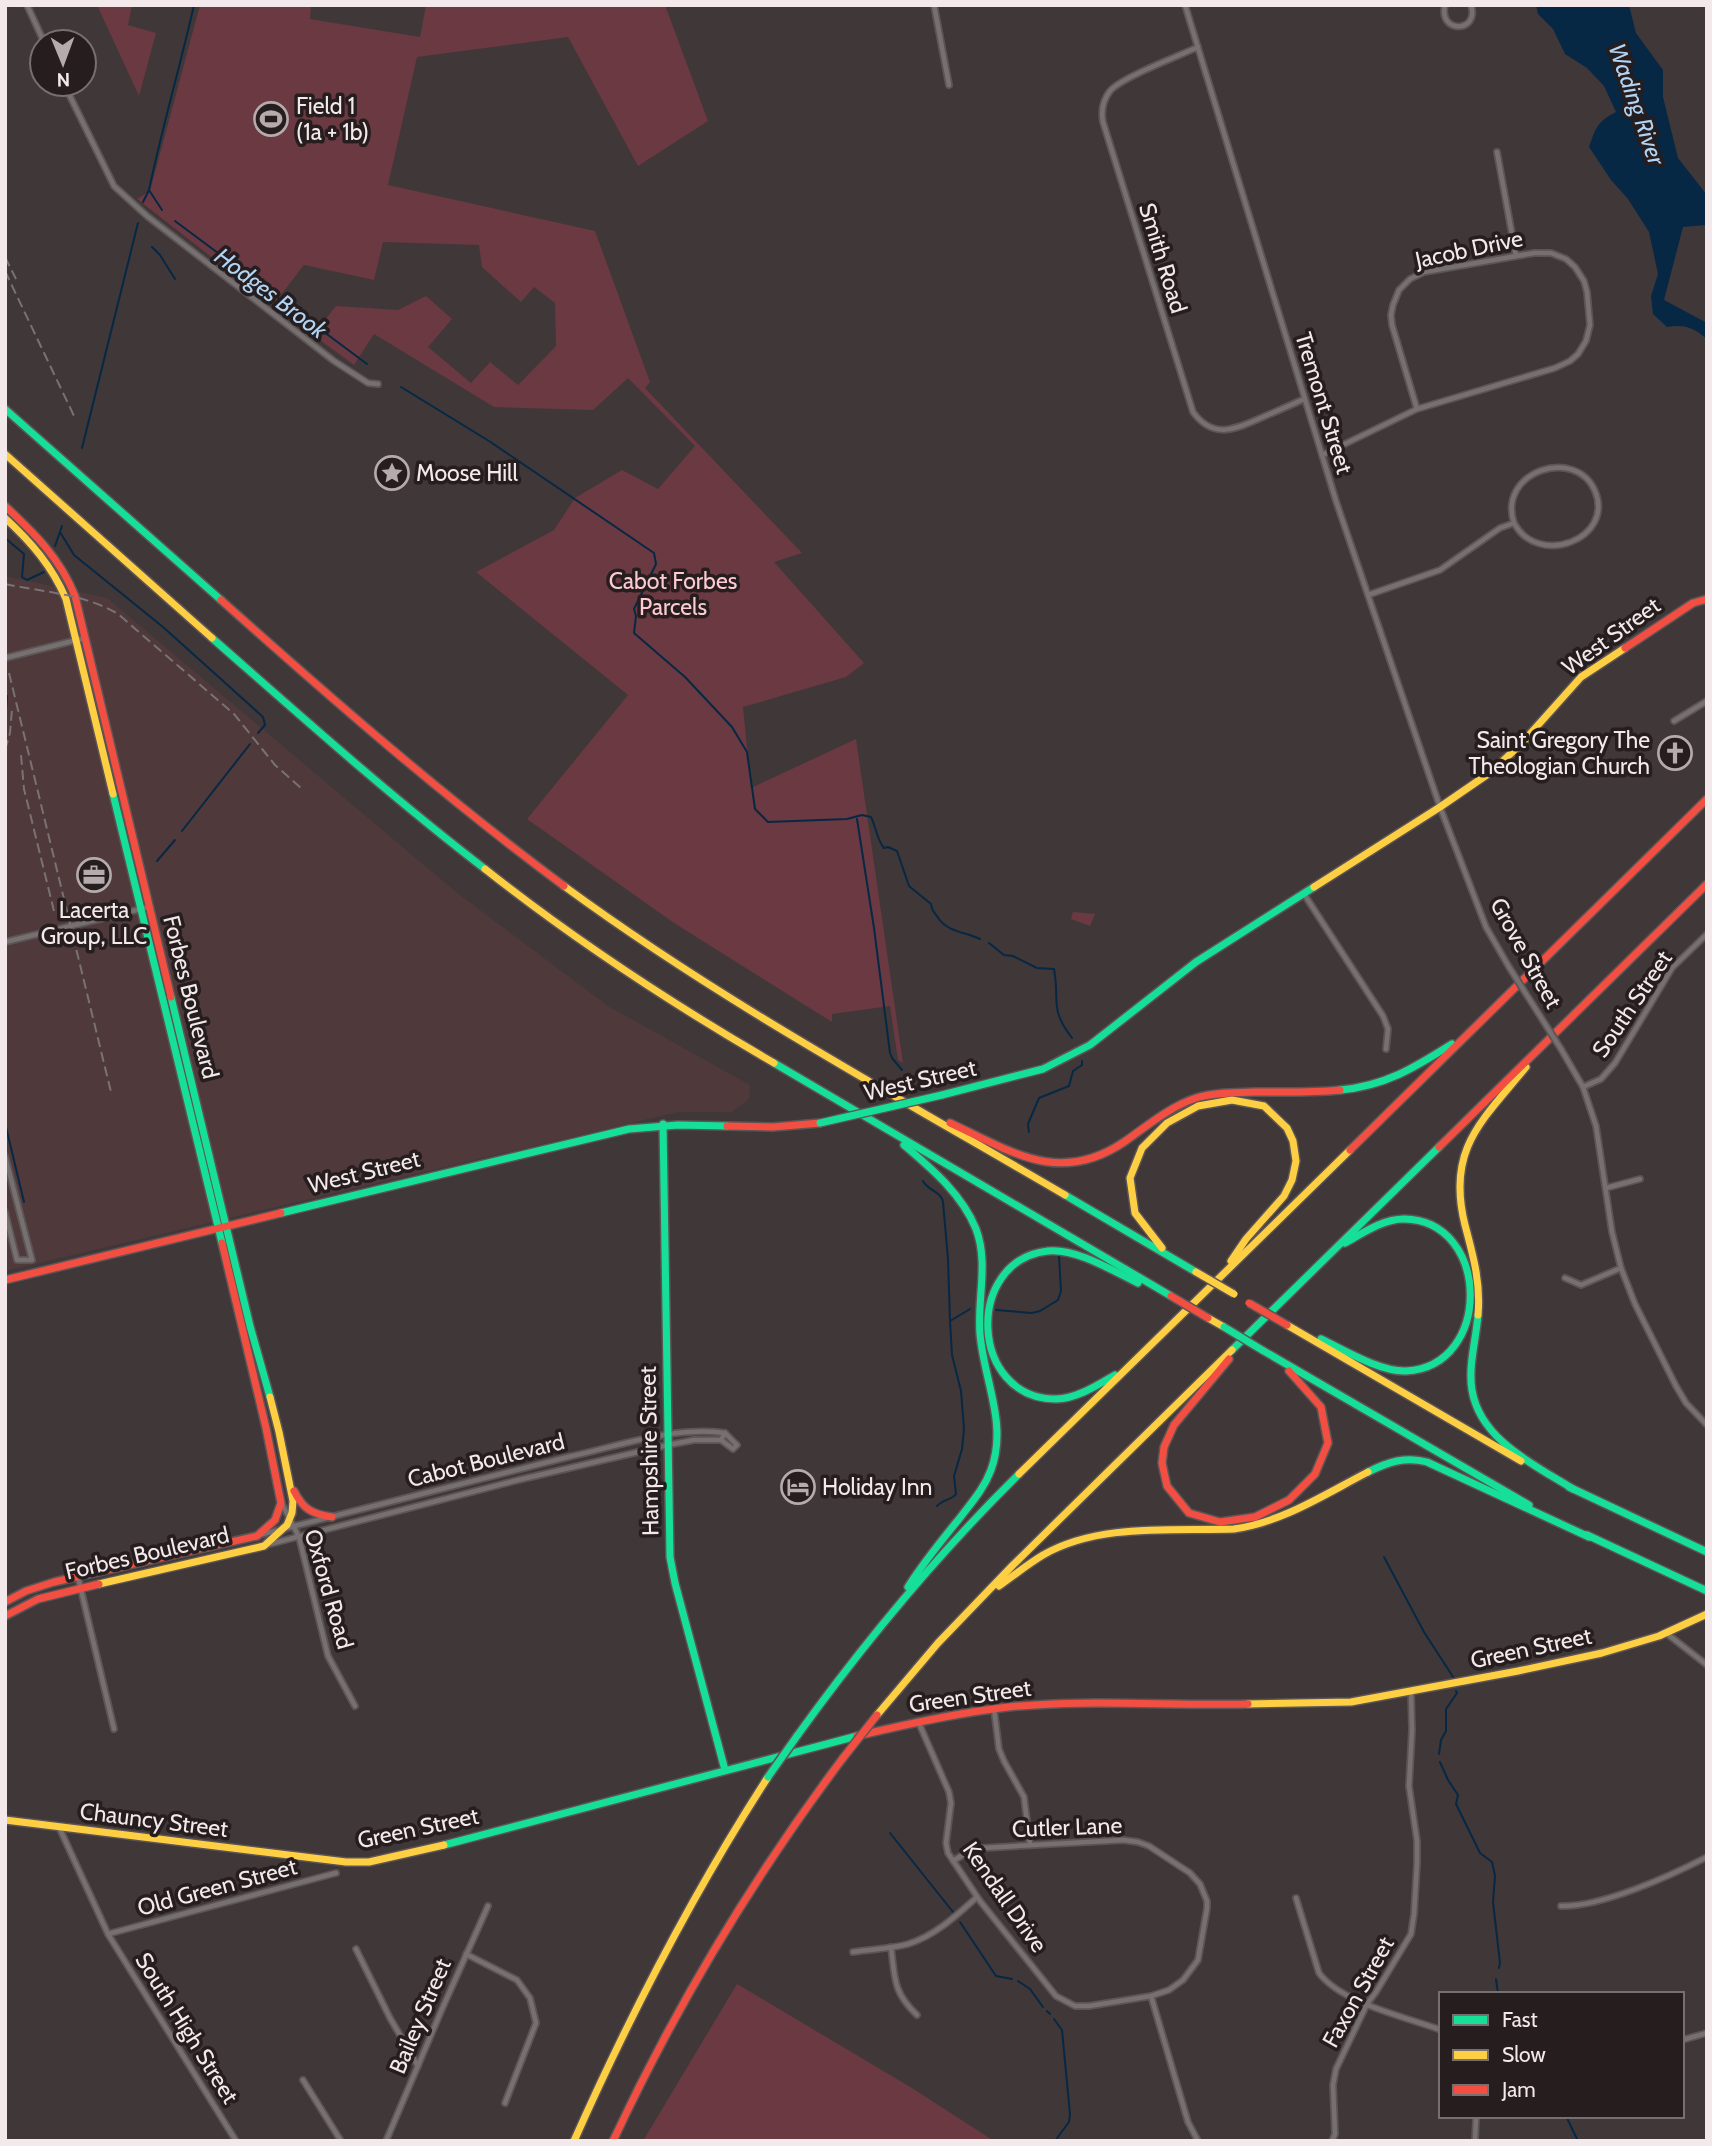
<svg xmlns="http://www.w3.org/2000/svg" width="1712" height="2146" font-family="Cabin,sans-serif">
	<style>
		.built { fill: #4f393b }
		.green { fill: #6a3942 }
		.water { fill: #072844 }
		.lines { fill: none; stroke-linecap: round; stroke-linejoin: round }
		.stream { stroke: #072844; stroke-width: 2 }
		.street-casing { stroke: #5c5455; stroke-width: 8 }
		.fast-casing { stroke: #5c5455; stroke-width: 10 }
		.slow-casing { stroke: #5c5455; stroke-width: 10 }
		.jam-casing { stroke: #5c5455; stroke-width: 10 }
		.street { stroke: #777071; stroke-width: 4.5 }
		.fast { stroke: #16e098; stroke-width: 7 }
		.slow { stroke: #ffcf43; stroke-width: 7 }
		.jam { stroke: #f24e42; stroke-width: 7 }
		.rail { stroke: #797274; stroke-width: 2; stroke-dasharray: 10 5; stroke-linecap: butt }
		.street-bridge-casing { stroke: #5c5455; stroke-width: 8; stroke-linecap: butt }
		.fast-bridge-casing { stroke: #5c5455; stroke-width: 10; stroke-linecap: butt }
		.slow-bridge-casing { stroke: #5c5455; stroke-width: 10; stroke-linecap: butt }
		.jam-bridge-casing { stroke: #5c5455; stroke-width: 10; stroke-linecap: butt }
		.street-bridge { stroke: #777071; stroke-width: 4.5 }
		.fast-bridge { stroke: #16e098; stroke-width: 7 }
		.slow-bridge { stroke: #ffcf43; stroke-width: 7 }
		.jam-bridge { stroke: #f24e42; stroke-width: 7 }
		.labels { text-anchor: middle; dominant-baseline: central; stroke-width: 7; stroke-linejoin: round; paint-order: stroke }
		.poi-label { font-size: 23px; fill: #f4e9ea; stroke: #251d1e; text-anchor: start }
		.street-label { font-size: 23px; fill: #f4e9ea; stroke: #251d1e }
		.park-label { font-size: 23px; fill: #fdcad1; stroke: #251d1e }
		.water-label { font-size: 24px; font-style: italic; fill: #b2d4f4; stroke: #251d1e }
	</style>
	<rect width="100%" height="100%" fill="#403738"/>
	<polygon class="built" points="5,576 107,598 456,892 608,1006 750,1085 749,1099 732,1112 678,1112 5,1271"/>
	<g class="green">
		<polygon points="97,5 132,5 128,25 156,33 139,96"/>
		<polygon points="200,5 311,5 310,19 420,37 426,5 665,5 708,121 638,166 568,37 417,57 388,185 595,231 650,382 645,388 802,553 774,562 864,663 846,677 743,707 751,788 856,739 903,1063 898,1060 890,1006 832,1014 832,1022 674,923 527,819 628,695 476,572 554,530 575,498 622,470 658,489 695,446 628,378 593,410 494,407 374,334 354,365 313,335 336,306 398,310 426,296 452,319 428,347 471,383 490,362 518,385 556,346 555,303 534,287 521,302 482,267 479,245 383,242 374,280 304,265 273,305 137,199 150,191"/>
		<polygon points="1073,912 1095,914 1090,926 1071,919"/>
		<polygon points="737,1984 912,2088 994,2141 643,2141"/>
	</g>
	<path class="water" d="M1536,5H1629L1636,33L1663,70V97L1678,158L1707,195V225L1683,227L1664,300L1707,323V339C1694,328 1684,324 1667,327L1653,314L1651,296L1658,274L1649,232L1628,199L1611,180L1589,147C1596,127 1597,122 1616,112L1604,86L1587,68L1565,54L1553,29L1538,14Z"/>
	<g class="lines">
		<g class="stream">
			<polyline points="143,202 149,190"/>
			<path d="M162,210L149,190C162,128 180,67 194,5"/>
			<polyline points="175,221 367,364"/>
			<polyline points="152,247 160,255 175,279"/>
			<path d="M401,387L489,441L654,553L656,564L634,609L636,616L634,633L685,677L732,727L747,752L755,809L768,822L847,819L862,815L871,817C876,827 877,840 884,848L888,847L897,851L909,886L931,904C932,913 935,912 939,919C948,932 966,932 980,939"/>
			<polyline points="82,448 138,223"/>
			<polyline points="60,532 74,555 163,627 263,717 265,725 258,733"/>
			<polyline points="5,538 24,554 22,577 27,580 44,572"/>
			<polyline points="55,546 62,526"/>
			<polyline points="5,726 7,696"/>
			<polyline points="857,819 874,928 890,1053 892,1058 902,1070"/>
			<polyline points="182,831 250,744"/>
			<polyline points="157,861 175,840"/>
			<path d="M989,943L1004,955L1013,956L1037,968L1054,969C1060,1002 1049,1008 1072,1038"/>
			<polyline points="5,1123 24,1202"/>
			<polyline points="1029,1132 1028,1124 1039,1098 1069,1086 1073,1071 1082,1065 1082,1061"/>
			<path d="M923,1181C928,1191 941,1191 943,1202L948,1259L950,1320"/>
			<polyline points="996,1310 1032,1313 1040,1311 1058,1300 1061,1291 1059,1256"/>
			<path d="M937,1506C943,1499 952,1500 956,1494L954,1476L962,1449L964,1429L961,1391L952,1355L950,1321L970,1309"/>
			<polyline points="1384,1557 1424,1632 1455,1680"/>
			<polyline points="1439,1754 1441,1740 1446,1731 1446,1709 1457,1693 1456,1691"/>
			<polyline points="1440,1762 1448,1780 1458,1795 1456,1804 1480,1853 1492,1862 1495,1876 1493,1902 1500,1963 1499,1968"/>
			<polyline points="890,1833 953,1912"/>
			<polyline points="960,1922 996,1976 1012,1979"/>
			<polyline points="1496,1979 1498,1994"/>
			<polyline points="1018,1981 1030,1989 1043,2007"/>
			<polyline points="1047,2011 1050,2014"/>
			<polyline points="1054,2019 1062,2030 1070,2114 1069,2122 1055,2141"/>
			<polyline points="1566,2116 1578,2141"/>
		</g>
		<g class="street-casing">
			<g id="street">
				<polyline points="27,5 44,42"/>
				<polyline points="934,5 949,85"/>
				<polyline points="1185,5 1336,501 1440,807 1486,927 1509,967"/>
				<path d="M1445,5C1438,34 1480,33 1471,5"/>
				<path d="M1198,47C1179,56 1122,77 1110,91C1103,100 1101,111 1103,122L1193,412C1214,441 1237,428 1263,417C1277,411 1291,405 1304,399"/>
				<polyline points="64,84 114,186 147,216 334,361 368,383 378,384"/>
				<polyline points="1497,152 1516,256"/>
				<polyline points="1322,455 1417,409 1555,368 1570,361 1578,354 1586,341 1590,325 1587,292 1584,281 1575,267 1566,259 1551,253 1534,253 1424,272 1410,279 1399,290 1393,305 1391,315 1392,325 1417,409"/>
				<path d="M1368,595L1440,570L1500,528L1514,523C1538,568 1615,539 1595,491C1576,446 1497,471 1514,523"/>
				<polyline points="5,658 85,638"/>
				<polyline points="1674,721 1707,701"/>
				<polyline points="1304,894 1383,1016 1388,1029 1386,1049"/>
				<polyline points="5,942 149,907"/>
				<polyline points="1561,1049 1583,1087 1596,1126 1612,1232 1621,1268 1635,1304 1676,1386 1686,1403 1707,1425"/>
				<polyline points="1583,1087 1601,1079 1615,1063 1672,968 1707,934"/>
				<polyline points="5,1156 32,1260 17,1260 5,1212"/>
				<polyline points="1606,1188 1640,1179"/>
				<polyline points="1565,1278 1581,1285 1621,1268"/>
				<polyline points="282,1504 299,1537 328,1656 355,1706"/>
				<path d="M259,1535C362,1510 465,1482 568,1457C619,1446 673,1426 725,1433"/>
				<polyline points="266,1545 518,1480 668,1445 694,1440 721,1440 733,1449 737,1445 725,1433 721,1440"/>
				<polyline points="78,1577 114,1729"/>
				<polyline points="1666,1633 1707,1665"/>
				<polyline points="994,1709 999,1749 1004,1761 1024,1797 1030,1845"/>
				<polyline points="918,1721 949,1792 951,1803 946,1843 948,1853 980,1901 1056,1996 1075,2006 1089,2006 1151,1996 1169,1990 1183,1980 1198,1960 1207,1908 1207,1901 1200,1884 1190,1873 1149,1846 1138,1842 1123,1840 983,1848 966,1853 953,1861"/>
				<polyline points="59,1827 108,1934 236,2141"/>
				<path d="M1296,1898L1319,1973C1341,2003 1406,2017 1441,2030"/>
				<path d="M1561,1906C1602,1907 1670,1876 1707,1857"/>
				<polyline points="108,1934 336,1873"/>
				<path d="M891,1947C895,1979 893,1992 917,2015"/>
				<polyline points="356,1949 390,2018 418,2066"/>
				<path d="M853,1952C871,1949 891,1949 908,1944C935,1936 957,1915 977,1897"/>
				<polyline points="466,1954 517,1980 530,1998 536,2023 505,2103"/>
				<polyline points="1151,1996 1188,2122 1198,2141"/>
				<polyline points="1682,2040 1707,2033"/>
				<polyline points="303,2080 341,2141"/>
				<polyline points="386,2141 442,2009 488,1906"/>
				<polyline points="1332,2141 1335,2134 1333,2085 1336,2069 1367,2004 1376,1992 1411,1934 1414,1914 1417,1863 1417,1841 1409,1786 1412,1730 1411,1692"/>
				<polyline points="1475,2141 1476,2118"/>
			</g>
		</g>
		<g class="fast-casing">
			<g id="fast">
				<polyline points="5,409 221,600"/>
				<path d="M212,638C302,717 390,796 485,869"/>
				<polyline points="113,794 222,1243"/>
				<polyline points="171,997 250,1326 270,1397"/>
				<polyline points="774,1063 1171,1296"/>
				<path d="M1340,1090C1385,1086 1414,1068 1452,1044"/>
				<polyline points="942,1095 1043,1069 1090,1045 1196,962 1314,887"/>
				<polyline points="663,1124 670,1557 675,1583 725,1770"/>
				<path d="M904,1145C932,1169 962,1194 976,1229C989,1263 977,1299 980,1334C984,1381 1008,1424 991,1470C984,1489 971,1503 959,1519C941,1541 923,1563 908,1587"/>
				<polyline points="1065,1195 1196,1272"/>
				<polyline points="281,1213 629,1129 678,1125 727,1126"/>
				<path d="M1478,1315C1476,1340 1468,1366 1472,1390C1480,1440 1535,1465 1573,1489"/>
				<path d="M1321,1339C1344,1350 1380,1372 1406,1371C1493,1367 1491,1220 1404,1219C1383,1219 1363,1233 1345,1243"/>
				<polyline points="1232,1350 1439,1147"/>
				<polyline points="1262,1350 1529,1505"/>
				<path d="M1115,1375C1098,1385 1076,1399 1056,1399C969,1399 964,1260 1048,1251C1076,1248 1113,1271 1138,1283"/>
				<path d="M1368,1472C1388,1462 1406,1456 1427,1462L1589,1537"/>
				<polyline points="1569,1487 1707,1552"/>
				<polyline points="1587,1535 1707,1591"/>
				<path d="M797,1736C864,1643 937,1555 1019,1474"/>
				<polyline points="444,1845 857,1736"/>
			</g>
		</g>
		<g class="slow-casing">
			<g id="slow">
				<polyline points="5,454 212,638"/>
				<path d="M5,518C31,542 52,566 66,599L113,794"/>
				<path d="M485,869C576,941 674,1005 774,1063"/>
				<path d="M564,886C722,1002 896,1096 1065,1195"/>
				<polyline points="1314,887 1440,807 1491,772 1522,743 1581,677 1625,648"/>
				<polyline points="1162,1248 1135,1213 1130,1178 1142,1148 1167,1123 1198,1106 1232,1100 1264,1106 1287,1128 1293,1141 1296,1161 1292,1180 1284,1196 1246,1239 1231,1261"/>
				<path d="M1478,1315C1481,1283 1473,1255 1465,1225C1446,1149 1482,1121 1526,1067"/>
				<polyline points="1208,1318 1224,1327"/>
				<polyline points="1287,1325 1521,1461"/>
				<polyline points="1019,1474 1350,1150"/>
				<polyline points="99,1584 264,1546 287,1525 292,1513 293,1501 279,1432 270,1397"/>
				<path d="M999,1586C1013,1576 1028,1564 1043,1555C1098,1523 1173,1531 1234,1529C1283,1522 1325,1494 1368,1472"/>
				<polyline points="1248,1704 1351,1702 1518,1671 1602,1653 1659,1636 1707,1614"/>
				<polyline points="877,1715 938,1643 1013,1565 1232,1350"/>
				<polyline points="5,1820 346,1862 369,1862 444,1845"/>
				<path d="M574,2141C630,2015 693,1893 768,1777"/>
			</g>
		</g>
		<g class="jam-casing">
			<g id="jam">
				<path d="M5,506C34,533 60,558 75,596L171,997"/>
				<path d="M221,600C332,699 444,797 564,886"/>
				<polyline points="1625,648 1693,603 1707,599"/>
				<path d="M950,1123C1011,1151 1059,1186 1124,1142C1147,1126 1169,1107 1196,1098C1215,1092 1235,1093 1254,1092C1283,1092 1311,1093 1340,1090"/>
				<polyline points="727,1126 773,1127 820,1123"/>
				<polyline points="1439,1147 1707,884"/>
				<polyline points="1350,1150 1707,799"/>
				<polyline points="5,1280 281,1213"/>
				<polyline points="1229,1359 1174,1425 1164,1447 1162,1463 1167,1486 1189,1513 1220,1522 1255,1517 1289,1500 1315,1474 1328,1443 1321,1407 1289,1371"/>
				<path d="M294,1491C303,1509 312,1514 332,1517"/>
				<polyline points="5,1602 26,1591 54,1582 257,1536 275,1520 281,1503 266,1428 222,1243"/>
				<polyline points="5,1616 38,1599 99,1584"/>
				<path d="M857,1736C907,1724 956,1713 1008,1707C1087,1699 1168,1706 1248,1704"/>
				<path d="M613,2141C677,2004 752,1879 843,1758"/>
			</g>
		</g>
		<use href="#street" class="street"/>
		<use href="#fast" class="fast"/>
		<use href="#slow" class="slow"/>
		<use href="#jam" class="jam"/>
		<g class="rail">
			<polyline points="5,257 16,279"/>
			<polyline points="5,271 75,418"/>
			<path d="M5,584C43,592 85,594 118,614L234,714L275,765L301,788"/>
			<polyline points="9,673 111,1092"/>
			<polyline points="5,750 10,733 12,709"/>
			<polyline points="21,755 24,789 54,911"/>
		</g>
		<g class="street-bridge-casing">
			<polyline id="street-bridge" points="1509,967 1561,1049"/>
		</g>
		<g class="fast-bridge-casing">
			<g id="fast-bridge">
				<polyline points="820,1123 942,1095"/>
				<polyline points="1224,1327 1262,1350"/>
				<polyline points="768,1777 797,1736"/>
			</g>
		</g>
		<g class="slow-bridge-casing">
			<polyline id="slow-bridge" points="1196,1272 1234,1294"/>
		</g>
		<g class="jam-bridge-casing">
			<g id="jam-bridge">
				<polyline points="1171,1296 1208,1318"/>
				<polyline points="1249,1303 1287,1325"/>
				<polyline points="843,1758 877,1715"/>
			</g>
		</g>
		<use href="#street-bridge" class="street-bridge"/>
		<use href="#fast-bridge" class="fast-bridge"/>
		<use href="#slow-bridge" class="slow-bridge"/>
		<use href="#jam-bridge" class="jam-bridge"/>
	</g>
	<defs>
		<g id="stadium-ring" transform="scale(1.75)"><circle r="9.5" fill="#251d1e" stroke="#b5abac" stroke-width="1.5"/><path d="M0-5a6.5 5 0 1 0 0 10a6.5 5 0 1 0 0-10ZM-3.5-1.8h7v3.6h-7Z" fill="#b5abac"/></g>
		<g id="sight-ring" transform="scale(1.75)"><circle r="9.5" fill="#251d1e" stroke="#b5abac" stroke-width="1.5"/><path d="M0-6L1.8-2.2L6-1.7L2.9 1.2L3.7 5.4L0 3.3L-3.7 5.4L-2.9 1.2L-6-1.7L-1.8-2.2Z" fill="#b5abac"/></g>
		<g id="church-ring" transform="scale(1.75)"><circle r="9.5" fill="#251d1e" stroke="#b5abac" stroke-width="1.5"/><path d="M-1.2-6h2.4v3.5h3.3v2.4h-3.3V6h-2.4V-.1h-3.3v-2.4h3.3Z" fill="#b5abac"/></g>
		<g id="office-ring" transform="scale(1.75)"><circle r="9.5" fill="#251d1e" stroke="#b5abac" stroke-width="1.5"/><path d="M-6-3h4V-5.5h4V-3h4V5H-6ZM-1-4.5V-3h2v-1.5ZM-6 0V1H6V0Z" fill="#b5abac"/></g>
		<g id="hotel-ring" transform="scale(1.75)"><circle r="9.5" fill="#251d1e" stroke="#b5abac" stroke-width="1.5"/><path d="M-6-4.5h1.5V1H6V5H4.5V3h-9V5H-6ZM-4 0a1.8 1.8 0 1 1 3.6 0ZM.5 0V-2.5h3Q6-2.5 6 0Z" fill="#b5abac"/></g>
	</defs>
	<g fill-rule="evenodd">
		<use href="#stadium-ring" x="271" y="119"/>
		<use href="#sight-ring" x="392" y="473"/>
		<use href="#church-ring" x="1675" y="753"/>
		<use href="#office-ring" x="94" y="875"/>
		<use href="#hotel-ring" x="798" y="1487"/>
	</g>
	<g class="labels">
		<g class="poi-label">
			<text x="296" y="106">Field 1<tspan x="296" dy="26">(1a + 1b)</tspan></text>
			<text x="416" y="473">Moose Hill</text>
			<text x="1650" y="740" text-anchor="end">Saint Gregory The<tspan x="1650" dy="26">Theologian Church</tspan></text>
			<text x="94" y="910" text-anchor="middle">Lacerta<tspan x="94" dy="26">Group, LLC</tspan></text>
			<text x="822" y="1487">Holiday Inn</text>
		</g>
		<g class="street-label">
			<text transform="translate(1469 249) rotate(-12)">Jacob Drive</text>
			<text transform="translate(1163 258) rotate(73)">Smith Road</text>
			<text transform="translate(1324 403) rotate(73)">Tremont Street</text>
			<text transform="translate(1611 636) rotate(-36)">West Street</text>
			<text transform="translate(1526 953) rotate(61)">Grove Street</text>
			<text transform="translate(191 997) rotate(76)">Forbes Boulevard</text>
			<text transform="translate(1632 1004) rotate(-56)">South Street</text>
			<text transform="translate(920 1080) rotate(-13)">West Street</text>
			<text transform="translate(364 1172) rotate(-14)">West Street</text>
			<text transform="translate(649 1451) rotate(-91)">Hampshire Street</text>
			<text transform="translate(486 1460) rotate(-14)">Cabot Boulevard</text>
			<text transform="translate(147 1553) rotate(-13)">Forbes Boulevard</text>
			<text transform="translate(329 1589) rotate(74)">Oxford Road</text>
			<text transform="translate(1531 1648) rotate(-12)">Green Street</text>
			<text transform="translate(970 1696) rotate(-8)">Green Street</text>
			<text transform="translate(154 1820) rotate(7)">Chauncy Street</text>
			<text transform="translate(1067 1827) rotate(-2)">Cutler Lane</text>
			<text transform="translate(418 1828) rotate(-12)">Green Street</text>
			<text transform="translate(217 1887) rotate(-15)">Old Green Street</text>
			<text transform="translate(1005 1897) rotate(55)">Kendall Drive</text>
			<text transform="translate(1358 1992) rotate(-61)">Faxon Street</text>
			<text transform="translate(420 2016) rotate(-67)">Bailey Street</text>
			<text transform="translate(187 2028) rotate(58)">South High Street</text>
		</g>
		<g class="park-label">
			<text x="673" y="581">Cabot Forbes<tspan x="673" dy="26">Parcels</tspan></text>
		</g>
		<g class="water-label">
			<text transform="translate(1637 104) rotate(71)">Wading River</text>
			<text transform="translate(271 293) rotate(37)">Hodges Brook</text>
		</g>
	</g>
	<rect width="1712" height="2146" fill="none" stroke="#f4e9ea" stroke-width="14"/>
	<rect x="1439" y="1992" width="245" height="126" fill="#251d1e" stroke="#786f70" stroke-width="2"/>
	<rect x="1453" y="2015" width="35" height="10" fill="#16e098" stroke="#786f70" stroke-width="2"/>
	<text x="1502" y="2027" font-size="21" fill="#f4e9ea">Fast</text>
	<rect x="1453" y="2050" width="35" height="10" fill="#ffcf43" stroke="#786f70" stroke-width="2"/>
	<text x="1502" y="2062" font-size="21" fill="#f4e9ea">Slow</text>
	<rect x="1453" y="2085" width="35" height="10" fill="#f24e42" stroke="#786f70" stroke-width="2"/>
	<text x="1502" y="2097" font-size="21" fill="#f4e9ea">Jam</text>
	<g transform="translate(63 63) rotate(179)"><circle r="33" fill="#251d1e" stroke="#786f70" stroke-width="2"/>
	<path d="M0-5L12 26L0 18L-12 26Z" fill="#b5abac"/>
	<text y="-10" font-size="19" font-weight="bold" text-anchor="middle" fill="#f4e9ea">N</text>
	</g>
</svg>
